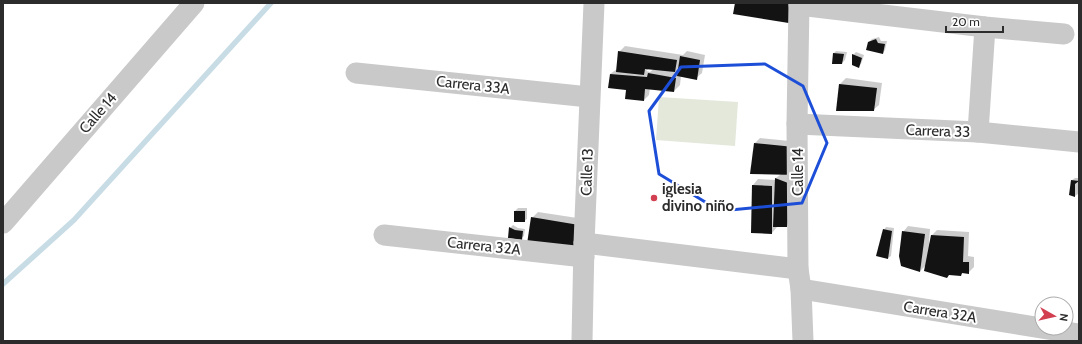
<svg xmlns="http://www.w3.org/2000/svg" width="1082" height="344" font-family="Cabin,sans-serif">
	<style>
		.green { fill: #e3e8db }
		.shadow { fill: #0003; fill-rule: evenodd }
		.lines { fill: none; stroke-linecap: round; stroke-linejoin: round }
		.stream { stroke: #c8dce6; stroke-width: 5.5 }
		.building { fill: #131313 }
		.street { stroke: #c9c9c9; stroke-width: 21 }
		.marked { fill: none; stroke: #1d4ed8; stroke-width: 3; stroke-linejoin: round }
		.poi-dot { fill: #d23f51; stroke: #fff; stroke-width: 1.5 }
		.labels { text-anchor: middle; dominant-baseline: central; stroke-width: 4; stroke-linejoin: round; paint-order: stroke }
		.street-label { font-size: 15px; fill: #2c2c2c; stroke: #fff }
		.poi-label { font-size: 15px; font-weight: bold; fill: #2c2c2c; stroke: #fff; text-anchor: start }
	</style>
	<rect width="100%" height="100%" fill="#fff"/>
	<polygon class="green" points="659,97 738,102 735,146 656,140"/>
	<g class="shadow">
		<polygon points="879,37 881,41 887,41 885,50 883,53 869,42 872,39"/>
		<path d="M625,46L683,55L687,51L705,55L702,73L696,78L681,76L680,85L674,91L650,88L649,95L644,100L627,89L610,74L617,69L619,52ZM650,68L654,69L650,72L646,71Z"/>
		<polygon points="836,51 847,52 845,60 842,63 834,53"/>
		<polygon points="856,52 864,55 861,64 858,67 853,55"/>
		<polygon points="846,78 882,83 879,105 873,110 838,110 840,84"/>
		<polygon points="760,138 800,142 784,174 801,180 777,227 772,233 753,185 758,179 776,180 776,178 781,174 755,143"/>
		<polygon points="1075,178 1079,178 1078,194 1075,196 1072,180"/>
		<polygon points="518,208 527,208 527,219 524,221 515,211"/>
		<polygon points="538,212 584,219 580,245 532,218"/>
		<polygon points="513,225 518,228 525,229 524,236 521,238 510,228"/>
		<polygon points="908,226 930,229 929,243 930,243 932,235 937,230 969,232 968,256 974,257 974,267 969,272 964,272 960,275 926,265 920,271 902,266 903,232"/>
		<polygon points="886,227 894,228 891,256 888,258 884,230"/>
	</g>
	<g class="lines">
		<polyline class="stream" points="3,284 74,220 271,3"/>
	</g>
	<g class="building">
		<polygon points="735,3 795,3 795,24 733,14"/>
		<polygon points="876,39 878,43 885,44 883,54 866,50 868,42"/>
		<polygon points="618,51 677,60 675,72 645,69 644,75 616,72"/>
		<polygon points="833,53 844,54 842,64 832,64"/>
		<polygon points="852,54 862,58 859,68 852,65"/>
		<polygon points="680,56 700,60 697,80 677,76"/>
		<polygon points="648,73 676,78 674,92 645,89 644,101 625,99 626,90 608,88 610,74 647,77"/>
		<polygon points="839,84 877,88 874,111 836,111"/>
		<polygon points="754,143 794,147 797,175 750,174"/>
		<polygon points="775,178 796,186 787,227 773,227"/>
		<polygon points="1071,180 1079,181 1075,184 1075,197 1069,195"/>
		<polygon points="752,185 772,186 772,234 751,233"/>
		<rect x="514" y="211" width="11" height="11"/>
		<polygon points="531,217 579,225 575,252 527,244"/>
		<polygon points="509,227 515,230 523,231 522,240 508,238"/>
		<polygon points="883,229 892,231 888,259 876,256"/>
		<polygon points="902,231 925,234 920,272 901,266 899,256"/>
		<polygon points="931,235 964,237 963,262 969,262 969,274 962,273 961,276 949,275 947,278 924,271"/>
	</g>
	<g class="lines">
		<g class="street">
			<polyline points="799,3 797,124 798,269 801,289 803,341"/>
			<polyline points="799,5 985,27 1064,34"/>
			<polyline points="356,73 589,97"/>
			<polyline points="797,124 978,132 1079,142"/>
			<polyline points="978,132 985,27"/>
			<polyline points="3,223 194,3"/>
			<polyline points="384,235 584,257"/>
			<polyline points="584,243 798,269"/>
			<polyline points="801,289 1079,334"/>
			<polyline points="582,341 584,243 594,3"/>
		</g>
	</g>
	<path class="marked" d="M765,64L803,86L827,143L802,203L720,211L659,174L649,111L681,67Z"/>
	<circle class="poi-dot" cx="654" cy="198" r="4"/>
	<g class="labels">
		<g class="street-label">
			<text transform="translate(473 85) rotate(6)">Carrera 33A</text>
			<text transform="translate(98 113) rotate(-49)">Calle 14</text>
			<text transform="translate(938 131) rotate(2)">Carrera 33</text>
			<text transform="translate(587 172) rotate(-88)">Calle 13</text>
			<text transform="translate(798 172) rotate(-90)">Calle 14</text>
			<text transform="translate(484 246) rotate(6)">Carrera 32A</text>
			<text transform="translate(940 312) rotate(9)">Carrera 32A</text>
		</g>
		<g class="poi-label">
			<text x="662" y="189">iglesia<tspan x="662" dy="17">divino niño</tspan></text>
		</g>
	</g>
	<rect width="1082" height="344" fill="none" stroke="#2c2c2c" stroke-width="8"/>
	<g transform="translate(1054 316) rotate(98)"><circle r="19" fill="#ffffff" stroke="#ababab"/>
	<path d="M0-3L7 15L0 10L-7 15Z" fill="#d23f51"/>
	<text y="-6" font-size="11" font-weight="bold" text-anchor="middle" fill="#2c2c2c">N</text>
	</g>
	<path d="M946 26v6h57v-6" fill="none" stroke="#2c2c2c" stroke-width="2"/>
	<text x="952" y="26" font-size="12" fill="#2c2c2c" stroke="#ffffff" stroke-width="3" paint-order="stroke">20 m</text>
</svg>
